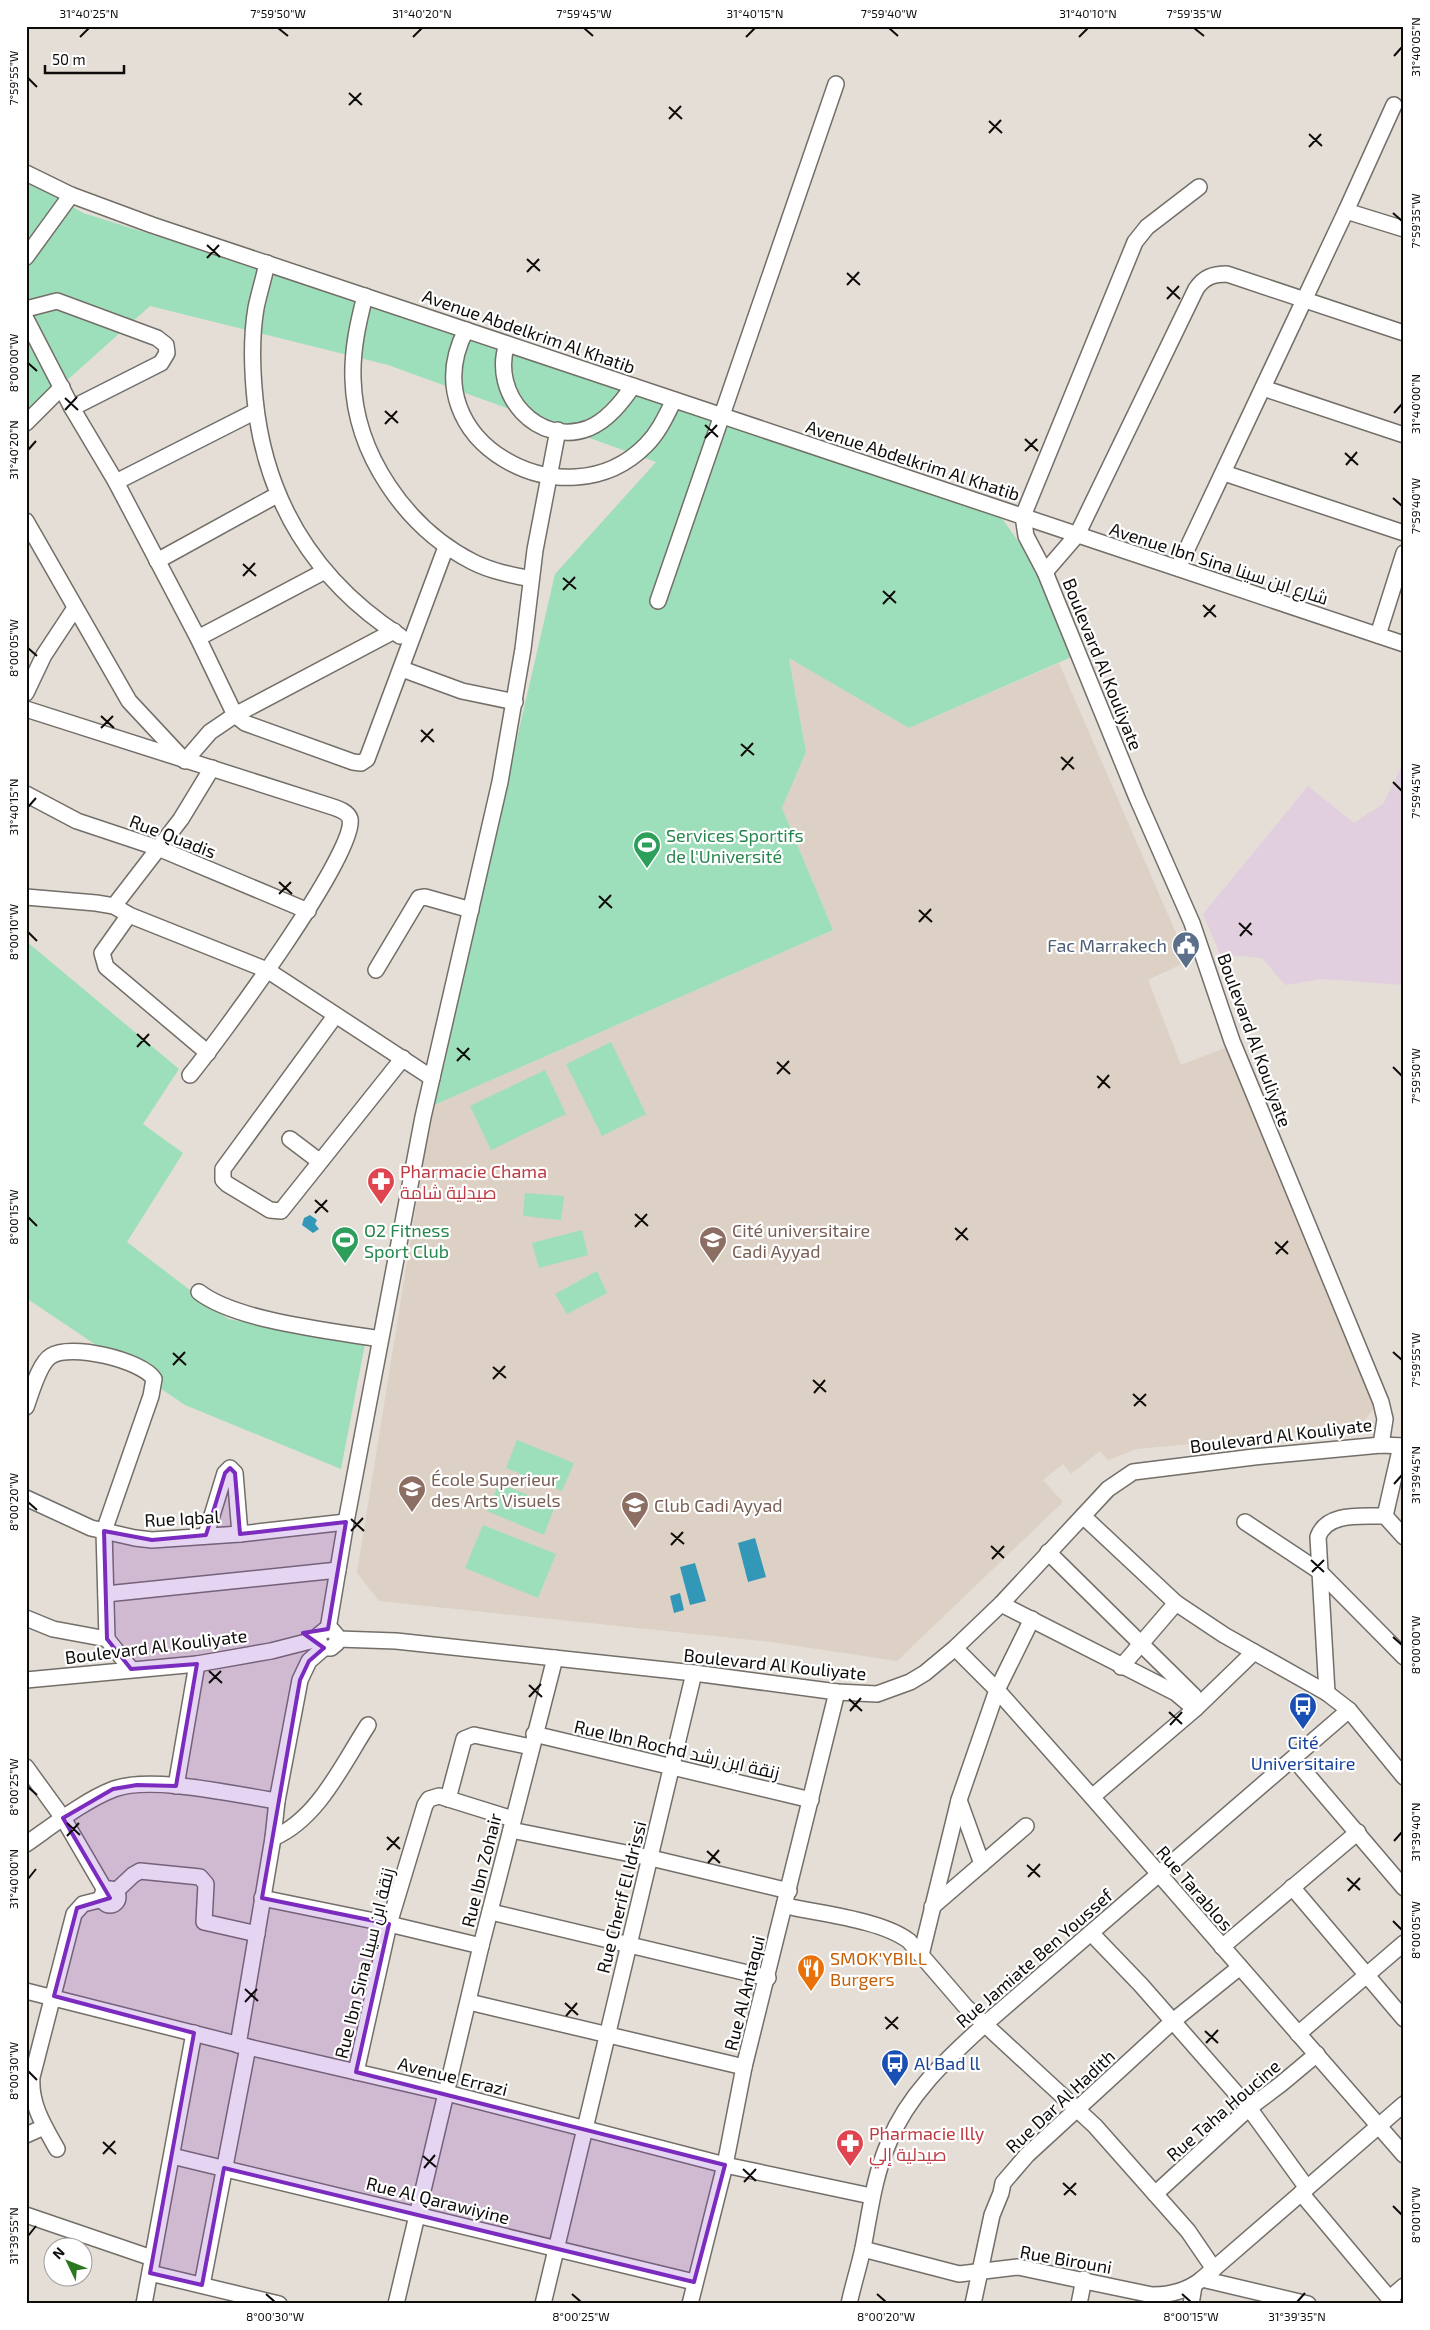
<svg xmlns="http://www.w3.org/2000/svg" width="1430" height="2330" font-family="'Exo 2',Cairo,sans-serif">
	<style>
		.built { fill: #dcd1c4 }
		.medical { fill: #e1cfdf }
		.green { fill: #9edfbb }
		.water { fill: #3398b7 }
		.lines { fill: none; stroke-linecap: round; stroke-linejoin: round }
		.minor-casing { stroke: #736e68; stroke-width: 18 }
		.minor { stroke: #fff; stroke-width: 15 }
		.marked { fill: #7b2cbf; fill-opacity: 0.2; stroke: #7b2cbf; stroke-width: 4; stroke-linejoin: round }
		.ticks { fill: none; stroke: #0e0c0a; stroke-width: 2 }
		.labels { text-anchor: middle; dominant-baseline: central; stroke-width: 4.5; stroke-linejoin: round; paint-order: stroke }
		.street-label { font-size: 18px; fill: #0e0c0a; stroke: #fff }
		.leisure-label { font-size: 18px; fill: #27864d; stroke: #fff; text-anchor: start }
		.service-label { font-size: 18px; fill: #4e5e75; stroke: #fff; text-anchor: end }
		.health-label { font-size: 18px; fill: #be3a42; stroke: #fff; text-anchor: start }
		.education-label { font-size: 18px; fill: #785e54; stroke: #fff; text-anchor: start }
		.transit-label { font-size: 18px; fill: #164399; stroke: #fff }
		.food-label { font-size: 18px; fill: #c56008; stroke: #fff; text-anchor: start }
		.neatline { fill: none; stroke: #0e0c0a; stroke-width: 2 }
		.ticks-label { font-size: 12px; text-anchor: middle; fill: #0e0c0a }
	</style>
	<rect width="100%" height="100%" fill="#e4ded7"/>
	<polygon class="built" points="789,657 909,728 1059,663 1188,961 1148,980 1181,1065 1225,1048 1376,1406 1358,1428 1137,1449 1108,1460 1100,1451 1071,1474 1063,1464 1043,1480 1063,1502 897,1661 771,1642 379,1601 357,1573 432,1106 833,930 782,808 806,752"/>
	<polygon class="medical" points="1404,762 1404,985 1322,979 1285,985 1262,958 1220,954 1203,914 1308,786 1354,823 1383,804"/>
	<g class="green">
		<polygon points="26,179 83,213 723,414 996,510 1048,583 1076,655 909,728 789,658 806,752 782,808 833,930 432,1106 555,574 656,462 388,365 150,306 26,417"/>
		<polygon points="26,941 179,1069 143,1124 183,1153 127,1242 228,1319 365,1344 341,1469 185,1405 26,1298"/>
		<polygon points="611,1042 646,1114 602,1136 566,1064"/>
		<polygon points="545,1070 566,1114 491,1150 470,1106"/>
		<polygon points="525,1193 564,1196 561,1220 523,1216"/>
		<polygon points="582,1230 588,1255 539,1268 532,1243"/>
		<polygon points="597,1271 607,1293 567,1314 555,1294"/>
		<polygon points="517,1440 574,1463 562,1491 506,1468"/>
		<polygon points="499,1483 555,1506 544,1535 487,1511"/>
		<polygon points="483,1525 556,1554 538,1598 465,1568"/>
	</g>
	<g class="water">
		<polygon points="310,1215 317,1220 315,1224 319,1229 313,1233 302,1225 304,1218"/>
		<polygon points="755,1538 766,1577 748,1582 738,1543"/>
		<polygon points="695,1563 706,1601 690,1605 680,1567"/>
		<polygon points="680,1593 684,1610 674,1613 670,1596"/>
	</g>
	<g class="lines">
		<g class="minor-casing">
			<g id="minor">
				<polyline points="26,173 71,195 152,225 1404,644"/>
				<polyline points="1346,211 1394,105"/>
				<polyline points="26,257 71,195"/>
				<path d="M267,263C264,278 259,293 256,308C251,337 252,369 255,399C265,500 314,580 400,636"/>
				<path d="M365,296C358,323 352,350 353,379C355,454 406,528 473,562C491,571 511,575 531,579"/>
				<polyline points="26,309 57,301 157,338 166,345 167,353 161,363 72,408"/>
				<polyline points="26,319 72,408 116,482 198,638 235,715 245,723 353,762 361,763 367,759 446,547"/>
				<path d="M466,330C409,440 566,527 646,445C659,432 666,416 674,400"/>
				<path d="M507,344C490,394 538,448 589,428C608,420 622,402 633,386"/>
				<polyline points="1263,388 1404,435"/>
				<polyline points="26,423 62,387"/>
				<polyline points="1224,473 1404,533"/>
				<polyline points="116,482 256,411"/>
				<polyline points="1023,516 1026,536 1045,572 1137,798 1192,923 1232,1041 1381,1402 1385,1419 1381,1445"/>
				<polyline points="1023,516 1135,242 1147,227 1199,187"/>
				<polyline points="26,521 129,701 185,761 210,732 235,715 394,631"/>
				<polyline points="157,561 277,495"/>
				<polyline points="1178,568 1346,211 1404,229"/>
				<path d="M1045,572L1077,535L1196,289C1204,277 1213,274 1227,274L1404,333"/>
				<polyline points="658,601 836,84"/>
				<polyline points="1378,635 1404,553"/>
				<polyline points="198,638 325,571"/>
				<polyline points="402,669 462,691 515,702"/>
				<polyline points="26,693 44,655 75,608"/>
				<path d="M26,709L333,807C339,809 348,812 350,819C358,852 217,1042 190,1075"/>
				<polyline points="26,794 77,821 158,848 308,911"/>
				<polyline points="26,897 96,903 114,906 129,915 267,970 432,1078"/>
				<polyline points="114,906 181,819 212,768"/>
				<polyline points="129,915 102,953 106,967 208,1053"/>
				<polyline points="376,970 419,898 425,897 471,910"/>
				<polyline points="335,1016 223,1169 223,1180 227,1184 270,1210 281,1211 403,1058"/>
				<polyline points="290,1139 319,1161"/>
				<path d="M199,1292C236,1321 332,1331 380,1339"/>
				<path d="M26,1407C31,1394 39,1363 51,1356C70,1343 142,1360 154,1379L151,1396L104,1531L107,1639"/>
				<polyline points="26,1498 91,1528 135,1538 152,1540 240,1534 346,1522"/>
				<polyline points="1083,1516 1176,1603 1224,1635 1327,1693 1349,1710 1404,1777"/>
				<polyline points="1385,1516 1404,1537"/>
				<polyline points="1245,1522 1319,1571 1404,1657"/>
				<polyline points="206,1535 225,1473 230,1468 235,1473 240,1534"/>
				<polyline points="1048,1552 1194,1696"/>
				<polyline points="106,1594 338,1570"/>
				<polyline points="1001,1604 1176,1693 1195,1709"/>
				<polyline points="26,1618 53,1629 107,1639 131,1669"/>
				<polyline points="328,1629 346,1522 423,1117 500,782 523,649 535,550 558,430"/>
				<polyline points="338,1639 396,1641 694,1673 837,1692 877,1694 910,1682 925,1673 955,1648 1001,1604 1108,1489 1133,1472 1254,1457 1381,1445 1404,1446"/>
				<polyline points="955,1648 997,1690 1092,1797 1404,2155"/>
				<polyline points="1121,1667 1176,1603"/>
				<polyline points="26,1680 197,1664 271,1651 318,1639"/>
				<path d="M1327,1693L1318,1537C1327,1511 1363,1517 1385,1516L1401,1446"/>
				<polyline points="534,1734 811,1800"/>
				<polyline points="1294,1759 1404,1888"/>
				<polyline points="26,1767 63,1818 105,1890"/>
				<polyline points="176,1786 197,1664"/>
				<polyline points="1092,1797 1195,1709 1254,1652"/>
				<polyline points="448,1799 464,1739 474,1735 531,1747"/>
				<polyline points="959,1800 982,1864"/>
				<polyline points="511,1830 651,1858 789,1891"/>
				<path d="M273,1838C318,1819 342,1765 368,1725"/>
				<path d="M26,1844C52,1826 85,1800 114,1789C152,1775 236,1795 277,1801"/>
				<polyline points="1292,1887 1404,2019"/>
				<circle cx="110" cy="1897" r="8"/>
				<polyline points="116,1891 133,1875 140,1871 200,1877 206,1884 204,1922 257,1934"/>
				<polyline points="262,1898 389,1924 481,1946"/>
				<path d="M786,1906C821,1914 882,1920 909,1941L965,2006L1095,2126L1188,2231L1214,2269"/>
				<polyline points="932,1907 1026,1826"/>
				<polyline points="491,1912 768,1978"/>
				<polyline points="1091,1933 1141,1985 1249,2108 1307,2188"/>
				<polyline points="1222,1947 1358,1832"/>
				<polyline points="921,1955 959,1800 997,1690 1032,1619"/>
				<polyline points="26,1991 248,2047 447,2093 725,2165 871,2196"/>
				<polyline points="469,2002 744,2067"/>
				<polyline points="1298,2034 1404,1943"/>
				<polyline points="238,2045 273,1838 277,1801 300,1680 309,1661 324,1648 331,1648 337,1643 337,1636 332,1630 325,1630 319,1635 319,1643 324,1648"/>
				<polyline points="356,2072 389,1924 425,1805 429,1799 439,1796 513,1819"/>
				<polyline points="26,2135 44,2127"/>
				<path d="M57,2149C44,2126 30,2104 32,2077L74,1914L83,1904L103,1899"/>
				<polyline points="172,2156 694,2282"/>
				<polyline points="1301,2193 1394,2304"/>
				<polyline points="1155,2194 1249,2108 1281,2084 1317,2054"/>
				<polyline points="26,2215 152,2258"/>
				<path d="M863,2249L959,2274L1018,2267L1152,2295C1171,2295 1187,2291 1202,2279L1404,2104"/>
				<polyline points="150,2273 279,2304"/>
				<polyline points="1202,2279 1308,2304"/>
				<polyline points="202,2285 248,2047"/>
				<polyline points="1390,2298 1404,2286"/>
				<polyline points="144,2304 194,2033"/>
				<polyline points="396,2304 481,1946 555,1658"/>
				<path d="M543,2304C593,2093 644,1884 694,1673"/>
				<polyline points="690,2304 725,2165 744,2067 837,1692"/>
				<path d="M849,2304C853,2285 859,2267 863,2248C870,2212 874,2176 889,2142C908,2094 947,2059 984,2025L1349,1710"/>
				<polyline points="973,2304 992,2215 1001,2193 1003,2183 1027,2155 1173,2021 1240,1967"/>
				<polyline points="1079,2304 1084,2279"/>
				<polyline points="1191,2304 1194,2286"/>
			</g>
		</g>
		<use href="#minor" class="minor"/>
	</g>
	<path class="marked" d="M230,1468L235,1473L240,1534L346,1522L328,1629L303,1633L324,1648L309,1661L300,1680L262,1898L389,1924L356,2072L725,2165L694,2282L224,2168L202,2285L150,2273L194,2033L54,1996L77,1908L110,1898L63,1818L113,1789L137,1785L176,1786L197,1664L131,1669L107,1639L104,1531L152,1540L206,1535L225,1473Z"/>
	<path class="ticks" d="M278,28L288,36M584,28L593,36M889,28L898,36M1194,28L1204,36M80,37L89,28M413,37L422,28M746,37L755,28M1079,37L1088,28M1394,56L1402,47M28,78L37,87M349,93L362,105M349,105L361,93M669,107L682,119M669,119L681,106M989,121L1002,133M989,133L1001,120M1309,134L1322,146M1309,147L1321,134M1393,213L1402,221M207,245L220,257M207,258L219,245M527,259L540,271M527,272L539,259M847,273L860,285M847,285L859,272M1167,287L1180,299M1167,299L1179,286M28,363L37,371M65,398L78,410M65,410L77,397M385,411L398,423M1394,413L1402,404M385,424L397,411M705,425L718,437M705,438L717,425M1025,439L1038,451M28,450L36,441M1025,451L1037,439M1345,453L1358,465M1346,465L1357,452M1393,498L1402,506M243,564L256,576M243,576L255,563M563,578L576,589M563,590L575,577M883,591L896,603M883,604L895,591M1203,605L1216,617M1204,617L1215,605M28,648L37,656M101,716L114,728M101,728L113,716M421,730L434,742M421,742L433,729M741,744L754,755M741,756L753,743M1061,757L1074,769M1062,770L1073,757M1393,782L1402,791M28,807L36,798M279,882L292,894M279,894L291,882M599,896L612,908M599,908L611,895M919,910L932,922M919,922L931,909M1239,923L1252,935M28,932L37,941M1240,936L1251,923M137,1034L150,1046M137,1047L149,1034M457,1048L470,1060M457,1061L469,1048M777,1062L790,1074M1393,1067L1402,1076M777,1074L789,1061M1097,1076L1110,1088M1098,1088L1109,1075M315,1200L328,1212M315,1213L327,1200M635,1214L648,1226M28,1217L37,1226M635,1227L647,1214M955,1228L968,1240M956,1240L967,1228M1275,1242L1288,1254M1276,1254L1288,1241M1393,1352L1402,1360M173,1353L186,1365M173,1365L185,1352M493,1367L506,1378M493,1379L505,1366M813,1380L826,1392M814,1393L825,1380M1133,1394L1146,1406M1134,1406L1146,1394M1394,1484L1402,1475M28,1502L37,1510M351,1519L364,1531M351,1531L363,1518M671,1533L684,1544M671,1545L683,1532M991,1546L1004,1558M992,1559L1004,1546M1311,1560L1324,1572M1312,1572L1324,1560M1393,1637L1402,1645M209,1671L222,1683M209,1683L221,1671M529,1685L542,1697M529,1697L541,1684M849,1699L862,1711M850,1711L861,1698M1169,1712L1182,1724M1170,1725L1182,1712M28,1787L37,1795M67,1823L80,1835M67,1836L79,1823M387,1837L400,1849M1394,1841L1402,1832M387,1850L399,1837M707,1851L720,1863M708,1863L719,1850M1027,1865L1040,1877M1028,1877L1040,1864M1347,1878L1360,1890M28,1879L36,1869M1348,1891L1360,1878M1393,1921L1402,1930M245,1989L258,2001M245,2002L257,1989M565,2003L578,2015M566,2016L577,2003M885,2017L898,2029M886,2029L898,2017M1205,2031L1218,2043M1206,2043L1218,2030M28,2071L37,2080M103,2142L116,2154M103,2154L115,2141M423,2156L436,2167M424,2168L435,2155M743,2169L756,2181M744,2182L756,2169M1063,2183L1076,2195M1064,2195L1076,2183M1393,2206L1402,2215M28,2236L36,2226M266,2294L275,2302M572,2294L581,2302M877,2294L886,2302M1182,2294L1191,2302M1297,2302L1305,2293"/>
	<defs>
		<g id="stadium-pin" transform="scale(1.4375)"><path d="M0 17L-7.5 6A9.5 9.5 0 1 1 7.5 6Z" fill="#2e9e5b" stroke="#fff"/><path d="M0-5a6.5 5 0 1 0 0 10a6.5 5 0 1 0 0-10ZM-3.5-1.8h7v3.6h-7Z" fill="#fff"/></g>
		<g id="civic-pin" transform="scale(1.4375)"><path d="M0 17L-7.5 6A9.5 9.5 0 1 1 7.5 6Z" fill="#5c6f8a" stroke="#fff"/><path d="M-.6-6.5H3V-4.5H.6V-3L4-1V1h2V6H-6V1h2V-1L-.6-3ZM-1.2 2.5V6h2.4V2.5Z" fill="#fff"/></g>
		<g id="pharmacy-pin" transform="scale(1.4375)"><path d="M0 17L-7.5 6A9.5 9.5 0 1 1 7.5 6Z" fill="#e0444e" stroke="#fff"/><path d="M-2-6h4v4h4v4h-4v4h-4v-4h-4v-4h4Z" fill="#fff"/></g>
		<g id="university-pin" transform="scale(1.4375)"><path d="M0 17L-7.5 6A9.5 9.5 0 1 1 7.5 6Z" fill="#8d6e63" stroke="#fff"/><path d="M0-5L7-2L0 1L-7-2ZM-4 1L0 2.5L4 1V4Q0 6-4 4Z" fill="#fff"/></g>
		<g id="bus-pin" transform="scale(1.4375)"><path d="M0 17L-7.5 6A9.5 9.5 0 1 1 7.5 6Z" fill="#1a4fb4" stroke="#fff"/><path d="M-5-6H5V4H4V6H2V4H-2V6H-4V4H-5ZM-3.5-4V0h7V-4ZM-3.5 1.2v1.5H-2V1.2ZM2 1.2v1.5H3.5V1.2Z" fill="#fff"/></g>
		<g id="restaurant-pin" transform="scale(1.4375)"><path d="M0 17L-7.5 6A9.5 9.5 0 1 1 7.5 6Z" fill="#e8710a" stroke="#fff"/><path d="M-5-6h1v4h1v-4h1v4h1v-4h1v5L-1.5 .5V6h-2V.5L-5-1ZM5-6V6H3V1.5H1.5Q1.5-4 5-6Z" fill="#fff"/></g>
	</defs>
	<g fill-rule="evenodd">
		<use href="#stadium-pin" x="647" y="845"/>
		<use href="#civic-pin" x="1186" y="945"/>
		<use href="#pharmacy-pin" x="381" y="1181"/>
		<use href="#stadium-pin" x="345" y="1240"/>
		<use href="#university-pin" x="713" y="1240"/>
		<use href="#university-pin" x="412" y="1489"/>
		<use href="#university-pin" x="635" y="1505"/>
		<use href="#bus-pin" x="1303" y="1706"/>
		<use href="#restaurant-pin" x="811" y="1968"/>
		<use href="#bus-pin" x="895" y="2063"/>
		<use href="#pharmacy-pin" x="850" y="2143"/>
	</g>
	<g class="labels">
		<g class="street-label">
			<text transform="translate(529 331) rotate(19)">Avenue Abdelkrim Al Khatib</text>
			<text transform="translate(913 460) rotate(18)">Avenue Abdelkrim Al Khatib</text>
			<text transform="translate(1219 563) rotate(18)">Avenue Ibn Sina شارع ابن سينا</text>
			<text transform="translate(1103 664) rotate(68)">Boulevard Al Kouliyate</text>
			<text transform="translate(173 836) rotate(21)">Rue Quadis</text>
			<text transform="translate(1255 1040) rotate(70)">Boulevard Al Kouliyate</text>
			<text transform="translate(1281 1435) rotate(-7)">Boulevard Al Kouliyate</text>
			<text transform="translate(182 1518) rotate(-3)">Rue Iqbal</text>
			<text transform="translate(156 1646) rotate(-7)">Boulevard Al Kouliyate</text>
			<text transform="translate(775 1664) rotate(6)">Boulevard Al Kouliyate</text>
			<text transform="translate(677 1749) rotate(13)">Rue Ibn Rochd زنقة ابن رشد</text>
			<text transform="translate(481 1870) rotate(-76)">Rue Ibn Zohair</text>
			<text transform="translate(1195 1888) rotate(49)">Rue Tarablos</text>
			<text transform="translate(621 1897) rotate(-76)">Rue Cherif El Idrissi</text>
			<text transform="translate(1034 1958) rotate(-41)">Rue Jamiate Ben Youssef</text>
			<text transform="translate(364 1963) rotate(-76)">Rue Ibn Sina زنقة ابن سينا</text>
			<text transform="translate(744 1993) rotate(-76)">Rue Al Antaqui</text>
			<text transform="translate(453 2076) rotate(14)">Avenue Errazi</text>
			<text transform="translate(1060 2101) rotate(-43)">Rue Dar Al Hadith</text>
			<text transform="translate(1223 2110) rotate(-41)">Rue Taha Houcine</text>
			<text transform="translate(438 2200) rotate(14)">Rue Al Qarawiyine</text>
			<text transform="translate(1066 2259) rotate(10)">Rue Birouni</text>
		</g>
		<g class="leisure-label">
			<text x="666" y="835">Services Sportifs<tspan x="666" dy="21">de l'Université</tspan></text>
			<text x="364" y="1230">O2 Fitness<tspan x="364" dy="21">Sport Club</tspan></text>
		</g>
		<g class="service-label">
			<text x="1167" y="945">Fac Marrakech</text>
		</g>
		<g class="health-label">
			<text x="400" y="1171">Pharmacie Chama<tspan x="400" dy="21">صيدلية شامة</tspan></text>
			<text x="869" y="2133">Pharmacie Illy<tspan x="869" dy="21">صيدلية إلي</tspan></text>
		</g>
		<g class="education-label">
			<text x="732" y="1230">Cité universitaire<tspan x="732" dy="21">Cadi Ayyad</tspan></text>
			<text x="431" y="1479">École Superieur<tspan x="431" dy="21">des Arts Visuels</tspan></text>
			<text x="654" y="1505">Club Cadi Ayyad</text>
		</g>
		<g class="transit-label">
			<text x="1303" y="1742">Cité<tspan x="1303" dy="21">Universitaire</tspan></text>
			<text x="914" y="2063" text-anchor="start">Al Bad ll</text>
		</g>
		<g class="food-label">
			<text x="830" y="1958">SMOK'YBILL<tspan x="830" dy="21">Burgers</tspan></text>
		</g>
	</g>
	<rect width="1430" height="2330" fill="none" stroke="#ffffff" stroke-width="55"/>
	<g transform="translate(68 2262) rotate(313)"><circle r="24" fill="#ffffff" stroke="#9f9e9d"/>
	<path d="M0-4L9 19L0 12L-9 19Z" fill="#2c7820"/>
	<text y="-8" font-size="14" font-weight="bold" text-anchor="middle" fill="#0e0c0a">N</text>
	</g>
	<path d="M45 65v8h79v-8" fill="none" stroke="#0e0c0a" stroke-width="2.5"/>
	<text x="52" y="65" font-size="15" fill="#0e0c0a" stroke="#ffffff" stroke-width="4" paint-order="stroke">50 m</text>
	<rect x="28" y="28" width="1374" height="2274" class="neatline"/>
	<g class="ticks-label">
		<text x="89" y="18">31°40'25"N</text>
		<text x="278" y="18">7°59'50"W</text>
		<text x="422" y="18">31°40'20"N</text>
		<text x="584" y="18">7°59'45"W</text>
		<text x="755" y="18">31°40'15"N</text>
		<text x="889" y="18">7°59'40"W</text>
		<text x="1088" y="18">31°40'10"N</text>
		<text x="1194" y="18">7°59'35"W</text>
		<text transform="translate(1416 47) rotate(-90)" y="4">31°40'05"N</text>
		<text transform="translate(14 78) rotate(-90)" y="4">7°59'55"W</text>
		<text transform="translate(1416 221) rotate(-90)" y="4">7°59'35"W</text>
		<text transform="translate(14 363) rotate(-90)" y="4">8°00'00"W</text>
		<text transform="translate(1416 404) rotate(-90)" y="4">31°40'00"N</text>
		<text transform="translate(14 450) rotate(-90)" y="4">31°40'20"N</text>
		<text transform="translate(1416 506) rotate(-90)" y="4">7°59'40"W</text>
		<text transform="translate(14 648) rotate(-90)" y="4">8°00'05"W</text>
		<text transform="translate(1416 791) rotate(-90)" y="4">7°59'45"W</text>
		<text transform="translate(14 807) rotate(-90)" y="4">31°40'15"N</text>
		<text transform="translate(14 932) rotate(-90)" y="4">8°00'10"W</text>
		<text transform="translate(1416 1076) rotate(-90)" y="4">7°59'50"W</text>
		<text transform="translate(14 1217) rotate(-90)" y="4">8°00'15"W</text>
		<text transform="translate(1416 1360) rotate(-90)" y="4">7°59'55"W</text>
		<text transform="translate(1416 1475) rotate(-90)" y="4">31°39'45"N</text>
		<text transform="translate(14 1502) rotate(-90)" y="4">8°00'20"W</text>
		<text transform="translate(1416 1645) rotate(-90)" y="4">8°00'00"W</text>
		<text transform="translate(14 1787) rotate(-90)" y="4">8°00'25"W</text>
		<text transform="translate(1416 1832) rotate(-90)" y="4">31°39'40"N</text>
		<text transform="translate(14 1879) rotate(-90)" y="4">31°40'00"N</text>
		<text transform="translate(1416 1930) rotate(-90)" y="4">8°00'05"W</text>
		<text transform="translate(14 2071) rotate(-90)" y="4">8°00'30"W</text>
		<text transform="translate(1416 2215) rotate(-90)" y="4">8°00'10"W</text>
		<text transform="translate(14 2236) rotate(-90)" y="4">31°39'55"N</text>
		<text x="275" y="2321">8°00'30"W</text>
		<text x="581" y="2321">8°00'25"W</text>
		<text x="886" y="2321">8°00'20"W</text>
		<text x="1191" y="2321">8°00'15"W</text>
		<text x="1297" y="2321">31°39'35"N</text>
	</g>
</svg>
